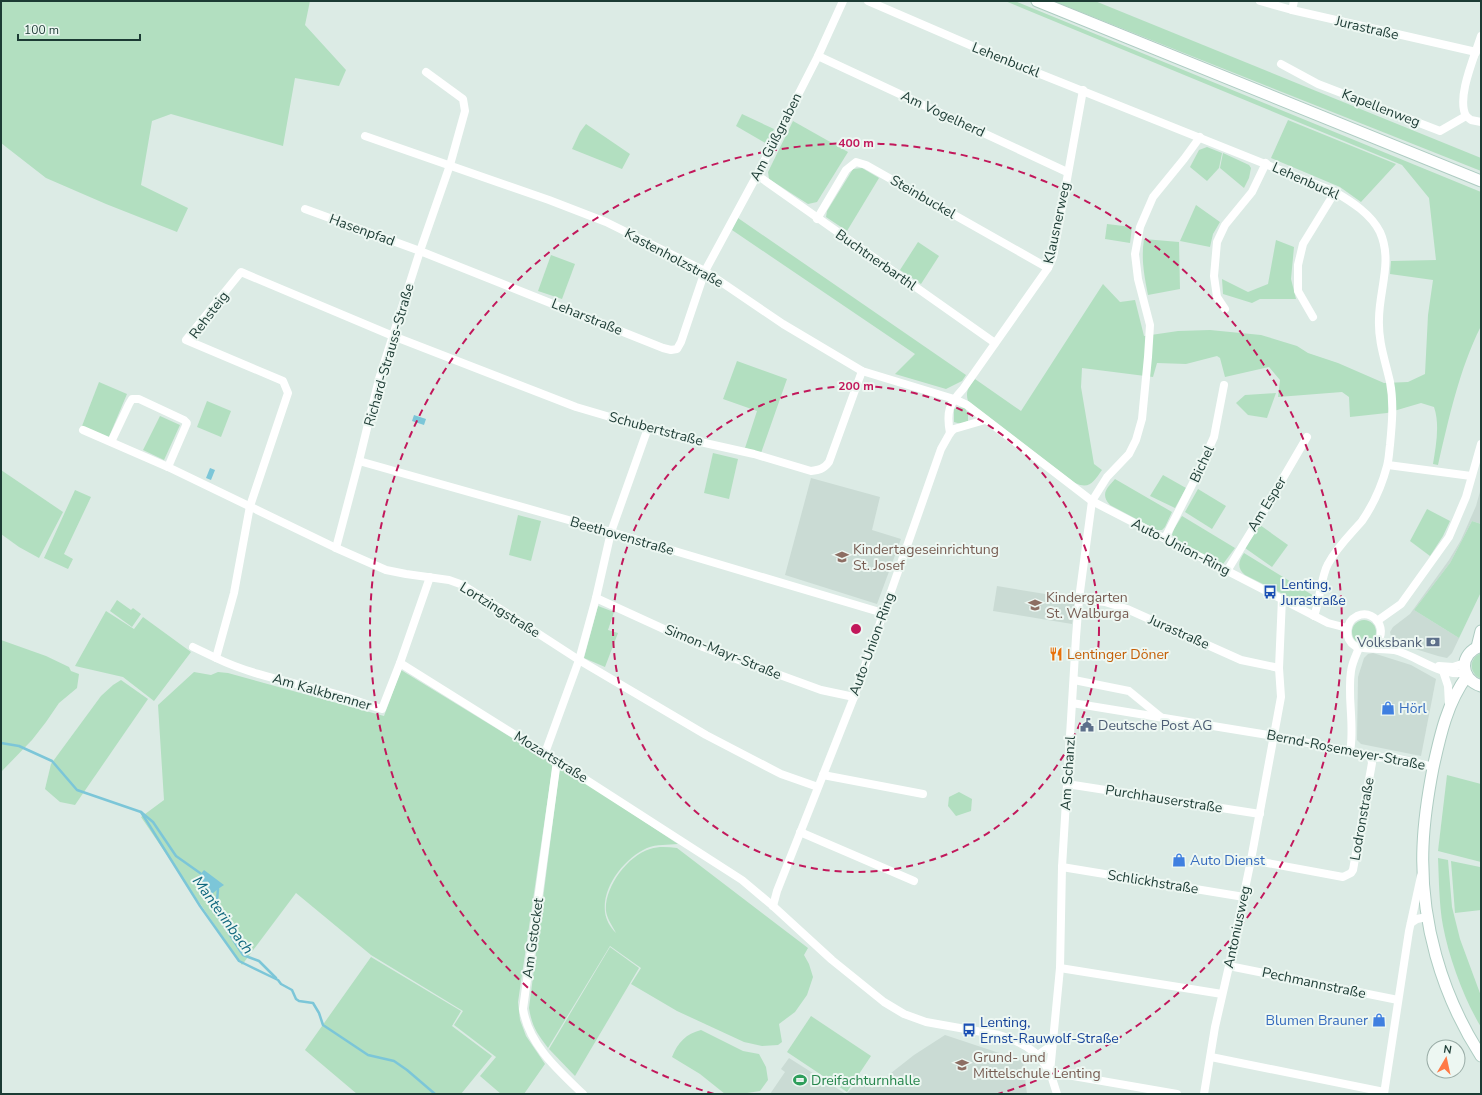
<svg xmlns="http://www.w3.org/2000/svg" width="1482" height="1095" font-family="'Nunito Sans',sans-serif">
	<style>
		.built { fill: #cadbd4 }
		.green { fill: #b2dfc0 }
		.water { fill: #7cc6d8 }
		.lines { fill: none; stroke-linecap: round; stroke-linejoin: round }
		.stream { stroke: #7cc6d8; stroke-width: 2.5 }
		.secondary-casing { stroke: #aeccc2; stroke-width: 13 }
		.minor { stroke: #fff; stroke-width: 8 }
		.secondary { stroke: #fff; stroke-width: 11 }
		.ring { fill: none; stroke: #c2185b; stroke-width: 2; stroke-dasharray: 7 5 }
		.labels { text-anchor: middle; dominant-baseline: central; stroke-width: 4; stroke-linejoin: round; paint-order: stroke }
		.street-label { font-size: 14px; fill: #1c3b34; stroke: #edf7f2 }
		.education-label { font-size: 14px; fill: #785e54; stroke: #edf7f2; text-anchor: start }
		.transit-label { font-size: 14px; fill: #164399; stroke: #edf7f2; text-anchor: start }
		.service-label { font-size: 14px; fill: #4e5e75; stroke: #edf7f2; text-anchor: end }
		.food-label { font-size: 14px; fill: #c56008; stroke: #edf7f2; text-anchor: start }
		.shop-label { font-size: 14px; fill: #366cbe; stroke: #edf7f2; text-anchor: start }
		.leisure-label { font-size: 14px; fill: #27864d; stroke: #edf7f2; text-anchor: start }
		.water-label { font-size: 15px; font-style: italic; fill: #10677e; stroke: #edf7f2 }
		.centre { fill: #c2185b; stroke: #edf7f2; stroke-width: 2 }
		.ring-label { font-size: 12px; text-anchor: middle; font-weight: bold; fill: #c2185b; stroke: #edf7f2; stroke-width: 4; stroke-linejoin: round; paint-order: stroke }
	</style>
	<rect width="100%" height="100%" fill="#dcebe5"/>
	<g class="built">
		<polygon points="811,478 880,497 872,530 901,539 877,604 785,575"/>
		<polygon points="1481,488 1481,524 1472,521 1450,563 1414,610 1459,638 1481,592 1452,653 1447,658 1438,656 1412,648 1395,641 1391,636 1390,632 1393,627 1410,614 1449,560 1461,540 1476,506"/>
		<polygon points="997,586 1076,599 1072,624 993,611"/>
		<polygon points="1373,653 1411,665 1436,679 1421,756 1361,744 1357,740 1358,677 1364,658 1368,654"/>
		<polygon points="945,1035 1023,1061 1027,1094 770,1094 785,1072 781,1069 789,1058 846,1094 861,1079 872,1088 914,1055"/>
	</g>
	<g class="green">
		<polygon points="1,1 310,1 305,25 346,70 339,86 295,78 283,146 171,114 152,121 141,185 188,208 177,232 106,204 46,178 1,143"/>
		<path d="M1005,1H1015L1481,192V326C1459,370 1449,418 1438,465L1433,464C1436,446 1440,424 1434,407L1421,403L1387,413L1350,417L1349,397L1342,392L1278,397L1280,380L1269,367L1225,377L1220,358L1217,356L1186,364L1157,363L1153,377L1082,368L1081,387L1094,464L1102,470C1094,481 1090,490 1075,483L968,401C965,391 969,387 975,379L1021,411L1103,284L1120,302L1135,300L1144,336L1178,331L1210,330L1261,335L1297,346L1308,353L1338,363L1384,383L1408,382L1425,374L1428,315L1433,280L1390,274L1391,261L1436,260V263V260L1429,198L1402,165Z"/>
		<polygon points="1053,1 1095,1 1481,158 1481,171"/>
		<polygon points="742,114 774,129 767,144 736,126"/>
		<polygon points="1288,120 1396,164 1361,202 1340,187 1271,158"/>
		<polygon points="793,121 848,152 817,202 808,204 769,179 768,172"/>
		<polygon points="586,124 630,154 622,169 572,149 580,132"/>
		<polygon points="1207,147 1222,153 1219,168 1207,181 1190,167 1199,150"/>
		<polygon points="1223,153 1249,165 1251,168 1249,178 1244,188 1220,168"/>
		<polygon points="862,168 879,178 847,231 826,217 827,211 853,169"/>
		<polygon points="1196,205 1220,222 1213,234 1210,247 1180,241"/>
		<polygon points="738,218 966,375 962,381 946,389 895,374 915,354 732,230"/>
		<polygon points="1107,224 1132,227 1130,243 1105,239"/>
		<path d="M1144,239L1179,242L1180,289L1148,295C1144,275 1141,258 1144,239Z"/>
		<polygon points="1276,240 1294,247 1291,279 1296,299 1260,299 1252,303 1223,294 1222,279 1248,292 1268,284"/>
		<polygon points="918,242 939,256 921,284 900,270"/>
		<polygon points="551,255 575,264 562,299 538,291"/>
		<polygon points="737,361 787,379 761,453 745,448 757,411 723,399"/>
		<polygon points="99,382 127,394 108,439 82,426"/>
		<polygon points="1276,393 1267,418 1248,415 1236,403 1245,395"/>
		<polygon points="207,401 231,411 221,437 197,427"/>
		<polygon points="958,407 965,408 968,414 968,421 961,424 954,422 954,409"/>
		<polygon points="160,416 180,425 164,460 143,450"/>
		<polygon points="713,453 738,459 729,499 704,493"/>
		<polygon points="1,470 63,512 39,558 19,547 1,534"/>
		<polygon points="1163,475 1186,488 1175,508 1150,496"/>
		<path d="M1115,479L1172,512L1165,527L1162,530H1157L1110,505C1100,494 1107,488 1115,479Z"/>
		<polygon points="1198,489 1226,506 1212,529 1185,512"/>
		<polygon points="75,490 91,497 64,554 73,559 68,569 44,558"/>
		<polygon points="1427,509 1450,521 1443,536 1430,556 1410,541"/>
		<polygon points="518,515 541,521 531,561 509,555"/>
		<path d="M1182,516L1235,548L1223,564C1205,557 1187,548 1172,535L1174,529Z"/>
		<polygon points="1472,521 1481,524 1481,592 1459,638 1414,610 1450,563"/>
		<polygon points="1260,525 1288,545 1272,567 1245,548"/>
		<path d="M1244,553L1314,596L1312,604L1305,605L1245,575C1237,568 1238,562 1244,553Z"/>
		<polygon points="117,600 131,610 133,608 141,614 132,627 110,611"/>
		<polygon points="598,606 614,612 608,630 618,633 605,667 584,658"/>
		<polygon points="106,611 134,629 143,617 191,652 154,701 123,677 75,666"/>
		<circle cx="1364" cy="632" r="12"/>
		<polygon points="1,640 46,656 69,667 71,671 79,674 77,688 59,703 46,722 32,740 1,772"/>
		<path d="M1481,653V679C1469,673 1468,659 1481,653Z"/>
		<polygon points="401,670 553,763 518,1002 520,1020 526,1036 545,1064 524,1094 501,1094 480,1076 496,1057 454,1025 463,1011 371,955 296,893 242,965 141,817 164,800 158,705 194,672 211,675 218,672 228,673 384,716"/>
		<polygon points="121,680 148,699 75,805 60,802 45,789 51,764 101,696 113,685"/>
		<path d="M560,766L678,844C668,845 657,844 647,848C625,858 602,886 605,912C606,920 610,927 616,933C613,927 607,919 606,911C604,888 627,856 650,849C659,846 668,847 677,848L808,948L804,955L809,964L813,977L807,995L795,1012L779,1024L782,1042L778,1045L762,1046L744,1042L677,1011L631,984L641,968L610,946L548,1048C537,1033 532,1027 529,1008Z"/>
		<polygon points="1447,775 1481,784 1481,862 1438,851"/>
		<polygon points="959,792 972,799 971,811 956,816 948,806 949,797"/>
		<path d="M1438,858L1448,860L1452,907L1460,939L1481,996V1027C1464,999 1449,958 1443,926C1439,904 1439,880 1438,858Z"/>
		<polygon points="1451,861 1480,867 1481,910 1455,913"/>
		<polygon points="610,947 639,968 575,1076 549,1049"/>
		<polygon points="371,957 461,1011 452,1026 492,1056 461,1094 357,1094 305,1050"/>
		<polygon points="811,1016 871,1056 847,1092 787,1052"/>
		<path d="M701,1030L743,1051L759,1054L766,1067L768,1080L760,1091L741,1094H725L700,1074L672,1057C678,1042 686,1034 701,1030Z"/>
	</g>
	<g class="water">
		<polygon points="414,415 426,419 424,425 412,421"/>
		<polygon points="210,468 215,470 211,480 206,478"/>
		<polygon points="204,870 224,885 218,889 212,894 198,877"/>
	</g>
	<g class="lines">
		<g class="stream">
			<polyline points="1,743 19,746 52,761 77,790 141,812 153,822 176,856 200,873"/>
			<polyline points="141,812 200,906 239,961 278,980 281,984 292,990 296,999 299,1001 313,1003 319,1013 323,1025 368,1055 394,1061 407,1070 435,1094"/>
			<polyline points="218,889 216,913 241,952 243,955 259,961 276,978"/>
		</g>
		<g class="secondary-casing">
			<g id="secondary">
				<polyline points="1037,1 1481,181"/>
				<path d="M1481,646C1459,653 1459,679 1481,686"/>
				<polyline points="1477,647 1481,631"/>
				<path d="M1467,676C1447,703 1440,736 1433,768C1428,794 1424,820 1423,846C1420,920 1441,994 1481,1056"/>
			</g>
		</g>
		<g class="minor">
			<path d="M868,1L1000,58L1335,192C1352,202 1371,214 1380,232C1393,261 1379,290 1379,319C1378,341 1385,360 1390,382C1394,403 1392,424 1390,445C1389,452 1389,459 1387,466C1382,485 1373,505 1362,521C1350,535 1337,547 1328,564C1321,576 1320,601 1314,616"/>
			<polyline points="1260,1 1292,10 1476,52"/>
			<polyline points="1292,10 1294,1"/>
			<polyline points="818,56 1067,172"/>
			<polyline points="1281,64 1318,84 1440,131 1466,116"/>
			<path d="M1466,116C1456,97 1475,56 1481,36"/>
			<polyline points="1466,116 1471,120 1481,122"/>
			<polyline points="365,136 549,200 606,222 705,271 783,324 862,371 954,399 967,405 1092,501 1328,623 1347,628"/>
			<polyline points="757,175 995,343"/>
			<polyline points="305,209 420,251 663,348 671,350 677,349 681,342 705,271 757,175 818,56 843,1"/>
			<polyline points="817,219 846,170 856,162 866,165 1048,268"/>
			<polyline points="1225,309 1217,297 1214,276 1217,242 1225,225 1252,192 1266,163"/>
			<polyline points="1313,317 1298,291 1298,265 1303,244 1335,192"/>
			<polyline points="83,430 168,467 336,548 386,570 406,574 449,580 463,585 579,660 706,735 781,774 818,787"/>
			<path d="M950,433C946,412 949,404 963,389L1048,268L1053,257L1083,90"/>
			<polyline points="111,442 129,404 132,399 139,399 184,420 187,423 168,467"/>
			<polyline points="359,461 611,532 883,613"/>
			<polyline points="1388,465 1471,476"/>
			<polyline points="1165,538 1197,475 1214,437 1224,385"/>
			<polyline points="336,548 359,461 379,379 420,251 450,165 465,111 463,99 426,72"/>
			<polyline points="1227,571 1268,504 1307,437"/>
			<polyline points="430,577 400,663 557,761 742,880 773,906 832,960 884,1002 904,1014 926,1022 999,1035 1014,1040 1027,1047 1038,1055 1050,1072 1057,1094"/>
			<polyline points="596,598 703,647 821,690 854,697"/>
			<polyline points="1079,599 1105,602 1127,609 1241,660 1279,668"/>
			<polyline points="1377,621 1401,604 1449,537 1466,497 1481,444"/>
			<polyline points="193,647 216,658"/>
			<path d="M1369,648C1392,638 1378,607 1357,616C1345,622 1344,639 1355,646C1362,650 1384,648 1394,650C1420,657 1438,676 1466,673"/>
			<path d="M400,663L382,709C362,703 342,695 321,690C286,681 249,674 216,658L234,593L250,506L288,393L283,381L186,340L241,272L393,336L576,407L678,437L754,454L811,471C819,470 824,469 829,462L862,371"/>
			<polyline points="1439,666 1453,667 1465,663"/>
			<polyline points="1443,671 1448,686 1449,705"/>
			<polyline points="1074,680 1129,691 1162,718"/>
			<polyline points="1072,703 1274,736 1367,755 1371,758 1390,757 1434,767"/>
			<path d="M1350,752C1355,725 1347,698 1351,671C1352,663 1356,655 1359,648"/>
			<polyline points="545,753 579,660 596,598 611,532 648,428"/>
			<path d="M557,761L523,1009C529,1045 558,1070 583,1094"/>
			<polyline points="823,775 923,794"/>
			<polyline points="1067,784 1260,814"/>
			<polyline points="800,832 914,881"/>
			<polyline points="1251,860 1343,877 1351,873 1353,870 1372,763 1371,758"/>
			<polyline points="1062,867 1244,897"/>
			<polyline points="773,906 777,891 854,697 941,449 950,433 954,429 985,420"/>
			<polyline points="1411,923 1417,919 1427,917"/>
			<polyline points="1229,966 1398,1000"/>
			<polyline points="1060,968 1222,994"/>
			<polyline points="1038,1055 1052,1045"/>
			<polyline points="1211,1057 1384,1092"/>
			<polyline points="1050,1072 1060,968 1062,867 1076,637 1079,599 1092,501 1107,477 1129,454 1136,440 1142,419 1148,357 1150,325 1138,279 1135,254 1140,227 1153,197 1184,159 1200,137"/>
			<polyline points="1050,1072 1177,1094"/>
			<polyline points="1204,1094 1215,1027 1229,966 1251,860 1281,697 1279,668 1282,598"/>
			<polyline points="1384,1094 1409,931 1421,876"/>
		</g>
		<use href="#secondary" class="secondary"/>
	</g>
	<g class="ring">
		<circle cx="856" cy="629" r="243"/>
		<path d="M714 1094A486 486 0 1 1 998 1094"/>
	</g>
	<defs>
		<g id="school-bare" transform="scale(1.08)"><path d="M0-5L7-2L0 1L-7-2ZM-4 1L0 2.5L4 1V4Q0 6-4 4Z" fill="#8d6e63" stroke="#edf7f2" stroke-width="2.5" paint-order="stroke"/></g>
		<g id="bus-bare" transform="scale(1.08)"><path d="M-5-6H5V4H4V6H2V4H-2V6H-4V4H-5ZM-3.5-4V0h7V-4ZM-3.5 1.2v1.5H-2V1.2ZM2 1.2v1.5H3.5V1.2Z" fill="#1a4fb4" stroke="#edf7f2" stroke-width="2.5" paint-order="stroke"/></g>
		<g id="bank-bare" transform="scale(1.08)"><path d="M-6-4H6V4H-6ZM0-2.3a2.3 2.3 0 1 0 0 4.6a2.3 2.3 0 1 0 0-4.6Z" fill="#5c6f8a" stroke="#edf7f2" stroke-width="2.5" paint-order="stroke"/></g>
		<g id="restaurant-bare" transform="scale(1.08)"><path d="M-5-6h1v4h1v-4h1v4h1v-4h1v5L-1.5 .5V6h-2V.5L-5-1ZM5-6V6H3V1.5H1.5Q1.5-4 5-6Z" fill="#e8710a" stroke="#edf7f2" stroke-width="2.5" paint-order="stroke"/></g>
		<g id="shop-bare" transform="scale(1.08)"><path d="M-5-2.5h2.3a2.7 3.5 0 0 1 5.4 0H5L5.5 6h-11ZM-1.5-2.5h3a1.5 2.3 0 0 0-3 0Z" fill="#3f7fe0" stroke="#edf7f2" stroke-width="2.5" paint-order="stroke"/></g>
		<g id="civic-bare" transform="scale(1.08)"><path d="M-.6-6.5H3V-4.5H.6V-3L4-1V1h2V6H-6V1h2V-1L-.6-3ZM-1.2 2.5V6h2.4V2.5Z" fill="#5c6f8a" stroke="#edf7f2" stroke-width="2.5" paint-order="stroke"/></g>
		<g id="stadium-bare" transform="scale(1.08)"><path d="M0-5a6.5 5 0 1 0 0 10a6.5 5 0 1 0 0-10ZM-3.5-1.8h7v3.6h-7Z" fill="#2e9e5b" stroke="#edf7f2" stroke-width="2.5" paint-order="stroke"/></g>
	</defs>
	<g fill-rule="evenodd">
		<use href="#school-bare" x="842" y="557"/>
		<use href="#bus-bare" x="1270" y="592"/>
		<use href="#school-bare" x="1035" y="605"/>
		<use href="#bank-bare" x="1433" y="642"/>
		<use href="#restaurant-bare" x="1056" y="654"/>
		<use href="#shop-bare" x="1388" y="708"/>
		<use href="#civic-bare" x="1087" y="725"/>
		<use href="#shop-bare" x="1179" y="860"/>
		<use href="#shop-bare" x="1379" y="1020"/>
		<use href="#bus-bare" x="969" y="1030"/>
		<use href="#school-bare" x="962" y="1065"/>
		<use href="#stadium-bare" x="800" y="1080"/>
	</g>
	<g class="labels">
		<g class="street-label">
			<text transform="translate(1367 28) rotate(13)">Jurastraße</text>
			<text transform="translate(1006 60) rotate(22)">Lehenbuckl</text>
			<text transform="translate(1381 108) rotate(21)">Kapellenweg</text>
			<text transform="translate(943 114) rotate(25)">Am Vogelherd</text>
			<text transform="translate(776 137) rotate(-63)">Am Güßgraben</text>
			<text transform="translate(1306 181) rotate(24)">Lehenbuckl</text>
			<text transform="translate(923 197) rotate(30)">Steinbuckel</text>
			<text transform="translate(1057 223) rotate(-78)">Klausnerweg</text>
			<text transform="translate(362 230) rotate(20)">Hasenpfad</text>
			<text transform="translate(674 258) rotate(28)">Kastenholzstraße</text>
			<text transform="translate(876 260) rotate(35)">Buchtnerbarthl</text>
			<text transform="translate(209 315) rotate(-53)">Rehsteig</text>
			<text transform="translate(587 317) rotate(22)">Leharstraße</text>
			<text transform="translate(389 355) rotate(-74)">Richard-Strauss-Straße</text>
			<text transform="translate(656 429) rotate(15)">Schubertstraße</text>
			<text transform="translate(1202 464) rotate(-65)">Bichel</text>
			<text transform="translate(1267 504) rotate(-59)">Am Esper</text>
			<text transform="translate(622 536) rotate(16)">Beethovenstraße</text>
			<text transform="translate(1181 547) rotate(27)">Auto-Union-Ring</text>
			<text transform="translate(500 610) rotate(32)">Lortzingstraße</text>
			<text transform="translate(1179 632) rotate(24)">Jurastraße</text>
			<text transform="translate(872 644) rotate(-70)">Auto-Union-Ring</text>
			<text transform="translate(723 652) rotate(22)">Simon-Mayr-Straße</text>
			<text transform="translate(322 692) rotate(16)">Am Kalkbrenner</text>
			<text transform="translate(1346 750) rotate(11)">Bernd-Rosemeyer-Straße</text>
			<text transform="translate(551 757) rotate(32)">Mozartstraße</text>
			<text transform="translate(1068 773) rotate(-86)">Am Schanzl</text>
			<text transform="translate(1164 799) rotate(9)">Purchhauserstraße</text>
			<text transform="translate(1362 819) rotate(-80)">Lodronstraße</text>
			<text transform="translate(1153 882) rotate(9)">Schlickhstraße</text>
			<text transform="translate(1237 927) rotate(-78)">Antoniusweg</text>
			<text transform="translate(533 938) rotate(-82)">Am Gstocket</text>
			<text transform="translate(1314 983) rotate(12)">Pechmannstraße</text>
		</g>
		<g class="education-label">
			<text x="853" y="549">Kindertageseinrichtung<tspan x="853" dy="16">St. Josef</tspan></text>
			<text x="1046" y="597">Kindergarten<tspan x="1046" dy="16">St. Walburga</tspan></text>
			<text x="973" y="1057">Grund- und<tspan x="973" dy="16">Mittelschule Lenting</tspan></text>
		</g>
		<g class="transit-label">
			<text x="1281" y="584">Lenting,<tspan x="1281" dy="16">Jurastraße</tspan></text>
			<text x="980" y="1022">Lenting,<tspan x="980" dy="16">Ernst-Rauwolf-Straße</tspan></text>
		</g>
		<g class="service-label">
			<text x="1422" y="642">Volksbank</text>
			<text x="1098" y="725" text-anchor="start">Deutsche Post AG</text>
		</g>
		<g class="food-label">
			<text x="1067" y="654">Lentinger Döner</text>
		</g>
		<g class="shop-label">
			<text x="1399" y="708">Hörl</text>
			<text x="1190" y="860">Auto Dienst</text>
			<text x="1368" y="1020" text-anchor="end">Blumen Brauner</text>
		</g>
		<g class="leisure-label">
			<text x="811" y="1080">Dreifachturnhalle</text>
		</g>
		<g class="water-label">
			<text transform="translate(223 915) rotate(54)">Manterinbach</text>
		</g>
	</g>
	<circle cx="856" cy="629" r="6" class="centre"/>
	<g class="ring-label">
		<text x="856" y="147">400 m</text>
		<text x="856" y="390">200 m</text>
	</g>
	<rect width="1482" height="1095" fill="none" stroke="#1c3b34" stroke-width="4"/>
	<g transform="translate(1446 1059) rotate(9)"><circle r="19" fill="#edf7f2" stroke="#99aca6"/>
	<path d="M0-3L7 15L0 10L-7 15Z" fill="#ff7a46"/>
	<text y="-6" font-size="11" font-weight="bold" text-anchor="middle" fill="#1c3b34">N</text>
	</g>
	<path d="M18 34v6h122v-6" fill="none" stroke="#1c3b34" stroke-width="2"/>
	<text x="24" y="34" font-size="12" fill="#1c3b34" stroke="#edf7f2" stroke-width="3" paint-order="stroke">100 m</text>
</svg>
